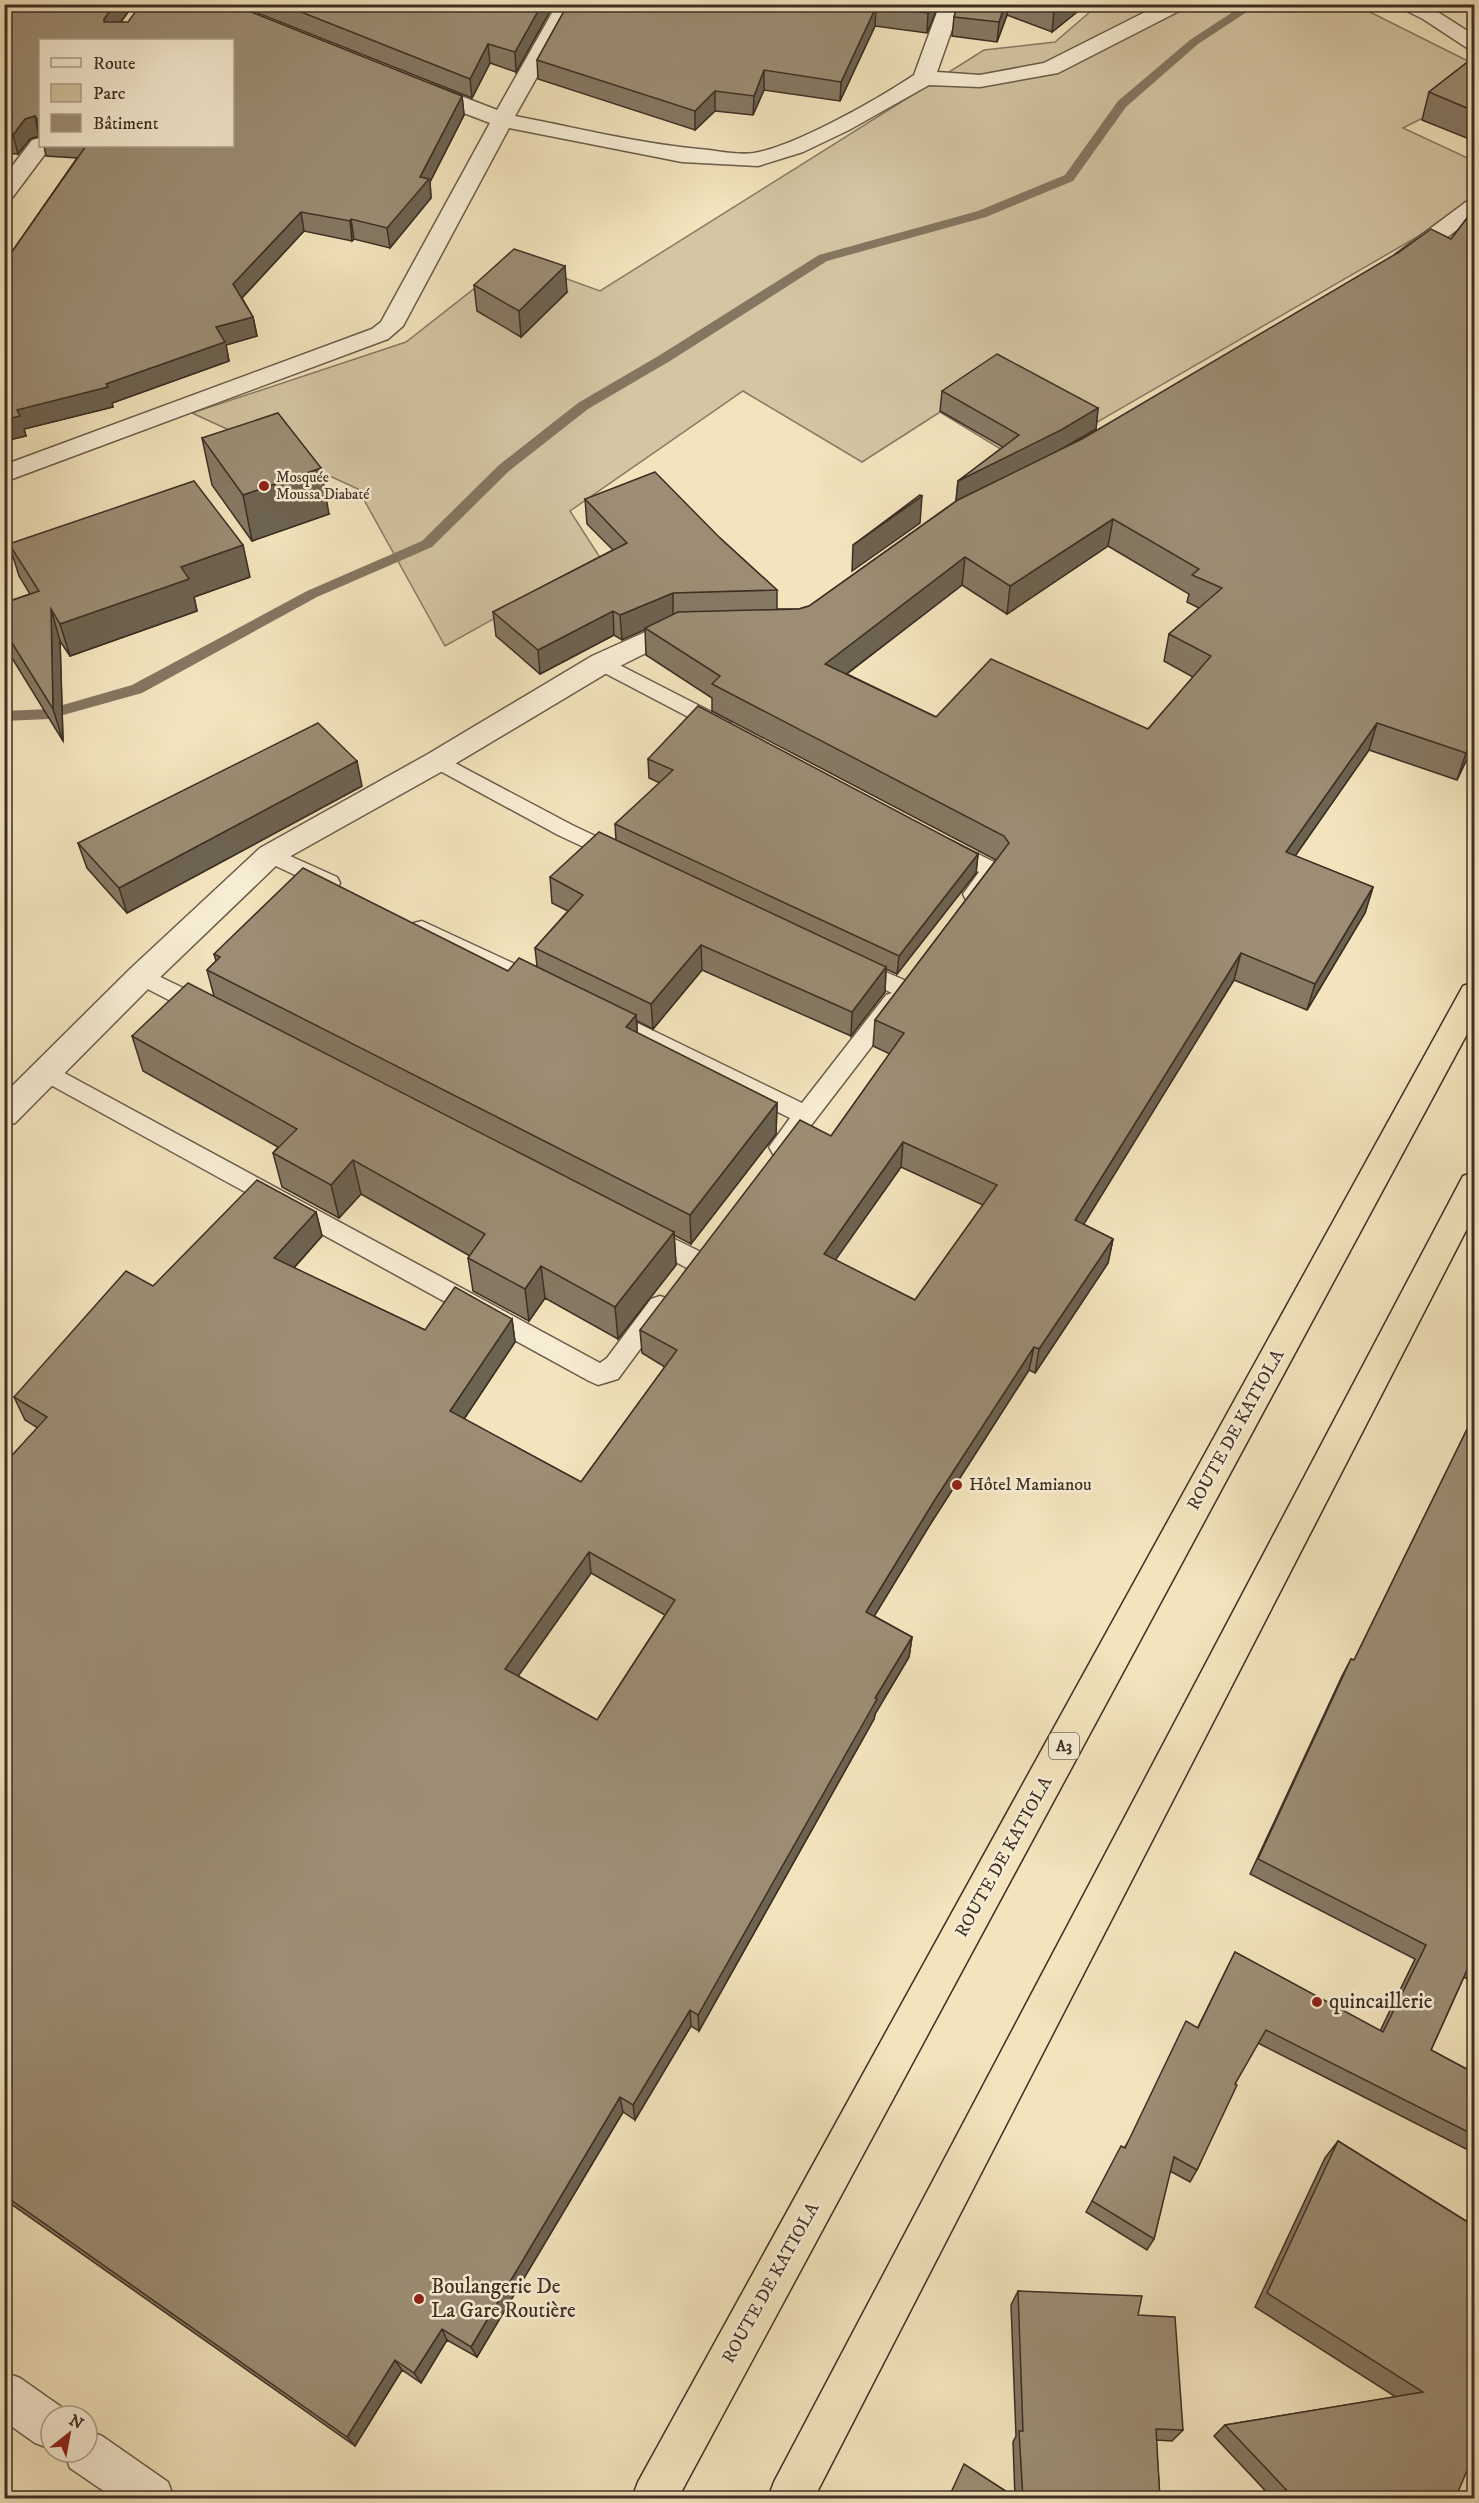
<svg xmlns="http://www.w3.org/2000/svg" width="1479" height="2503" font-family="'IM FELL DW Pica',serif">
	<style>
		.green { fill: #d4c5a3; stroke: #887a64; stroke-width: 1.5 }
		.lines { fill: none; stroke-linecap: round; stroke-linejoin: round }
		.stream { fill: #857661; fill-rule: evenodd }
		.service-casing { stroke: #6a5c4a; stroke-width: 3 }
		.minor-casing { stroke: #6a5c4a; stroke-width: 3 }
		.trunk-casing { stroke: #3d2f24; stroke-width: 3 }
		.service { fill: #f7edd4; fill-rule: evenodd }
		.minor { fill: #f7edd4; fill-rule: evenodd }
		.trunk { fill: #f3e4bd; fill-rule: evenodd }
		.wall { fill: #867964; stroke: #3d2f24; stroke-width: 1.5; fill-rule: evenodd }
		.shaded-wall { fill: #6d6351; stroke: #3d2f24; stroke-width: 1.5 }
		.building { fill: #9c8d74; stroke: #3d2f24; stroke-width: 1.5; fill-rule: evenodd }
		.poi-dot { fill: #8f2418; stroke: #f7edd4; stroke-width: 2 }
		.labels { text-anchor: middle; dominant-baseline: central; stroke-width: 5; stroke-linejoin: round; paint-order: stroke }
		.far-poi-label { font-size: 15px; fill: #3d2f24; stroke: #f7edd4; text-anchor: start }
		.shield { fill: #f7edd4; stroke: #756859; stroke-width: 1.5 }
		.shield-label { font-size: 16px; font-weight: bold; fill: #3d2f24 }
		.street-label { font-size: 18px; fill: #3d2f24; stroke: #f7edd4 }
		.poi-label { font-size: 18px; fill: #3d2f24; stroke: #f7edd4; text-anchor: start }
		.near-poi-label { font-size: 21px; fill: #3d2f24; stroke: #f7edd4; text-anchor: start }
	</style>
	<rect width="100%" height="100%" fill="#f3e4bd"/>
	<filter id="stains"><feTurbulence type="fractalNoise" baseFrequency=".00333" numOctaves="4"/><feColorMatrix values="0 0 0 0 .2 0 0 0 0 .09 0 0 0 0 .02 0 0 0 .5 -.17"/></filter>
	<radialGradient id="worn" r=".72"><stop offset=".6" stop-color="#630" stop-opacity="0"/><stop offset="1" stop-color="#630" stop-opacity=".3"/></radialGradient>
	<polygon class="green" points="1098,5 1356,5 1474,64 1474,92 1403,128 1474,161 1474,204 1025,464 940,412 862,462 743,391 570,511 601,559 445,646 358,489 192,413 406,342 512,259 600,291 984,50 1055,42"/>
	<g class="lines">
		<polygon class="stream" points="1245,4 1259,4 1198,44 1126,107 1073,181 986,217 827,261 670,361 588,409 509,471 432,547 317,597 142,693 49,719 4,721 4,711 49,709 132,685 307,591 422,541 499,465 578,403 660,355 819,255 978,211 1065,175 1118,101 1190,40"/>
		<g class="service-casing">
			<g id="service">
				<polygon points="602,656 729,721 732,726 729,731 722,733 715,731 595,668 592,663 595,658"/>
				<polygon points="438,754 572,825 625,850 629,855 625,860 618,863 558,835 431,766 428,761 431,756"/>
				<path d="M948,839L1000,865L1003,870C995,884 984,905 966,900L963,894L979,872L941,852L937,847L941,842Z"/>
				<polygon points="270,847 337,877 340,883 337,889 329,891 263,860 259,855 263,850"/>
				<polygon points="422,921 545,978 548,984 545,990 537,992 529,990 414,935 411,929 414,923"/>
				<polygon points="856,959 911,983 914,989 911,995 903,997 905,1001 902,1007 789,1154 781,1156 773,1154 769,1147 790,1118 611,1030 608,1024 611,1018 619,1015 627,1018 802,1103 886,995 892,993 848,973 845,967 848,961"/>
				<polygon points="142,968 212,1002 215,1008 212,1014 204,1016 196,1014 134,982 131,976 134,970"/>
				<polygon points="46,1063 600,1363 607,1358 651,1299 660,1296 669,1299 672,1306 618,1379 598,1385 589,1381 38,1078 35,1072 38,1066"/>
				<polygon points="646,1225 703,1253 706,1260 703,1267 694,1270 685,1267 638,1242 634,1235 638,1228"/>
			</g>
		</g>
		<g class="minor-casing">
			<g id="minor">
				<path d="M557,4H578L515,116C579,128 644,145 709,150C723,152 740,155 754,153C796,146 878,99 914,75L940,4H961L937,72L980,75L1044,63L1161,4H1188L1185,8L1058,73L980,87L929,85L849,130L803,152L758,166L682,162L509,128L403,326L388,339L4,482V465L372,329L381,322L490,123L414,94L411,89L414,84L422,83L430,84L497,110Z"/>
				<polygon points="1398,4 1425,4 1474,35 1474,50 1467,48 1423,19 1401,8"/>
				<polygon points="40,138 40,146 51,146 12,198 4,200 4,177 32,140"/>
				<polygon points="1474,200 1474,217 1412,264 1404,266 1396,264 1392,259 1396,254 1466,202"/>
				<polygon points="674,619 697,622 700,628 697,634 678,637 612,670 448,768 280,862 153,984 15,1123 4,1126 4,1094 131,968 260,848 428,754 592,656"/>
				<polygon points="4,2372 20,2378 67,2411 69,2416 51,2416 51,2449 35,2443 4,2421"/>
				<polygon points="87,2430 102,2436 168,2482 174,2498 114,2498 70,2468 64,2452 87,2452"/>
			</g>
		</g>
		<g class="trunk-casing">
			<g id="trunk">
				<polygon points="1474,982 1474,1021 678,2498 632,2498 638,2482 1463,986"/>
				<polygon points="1474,1172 1474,1215 814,2498 768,2498 774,2482 1463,1176"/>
			</g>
		</g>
		<use href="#service" class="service"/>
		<use href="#minor" class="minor"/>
		<use href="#trunk" class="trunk"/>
	</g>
	<g class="wall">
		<polygon points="4,4 134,4 121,22 462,96 464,115 430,182 431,198 390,248 354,239 352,241 304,231 242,298 253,317 257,336 226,345 229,361 112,403 113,407 24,429 26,436 4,441 4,256 9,256 77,158 46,156 44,146 232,146 40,40 40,137 39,136 30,139 18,154 4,153"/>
		<polygon points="235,4 554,4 516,72 490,63 472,98"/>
		<polygon points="568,4 939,4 927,33 875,26 840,101 764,90 753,115 715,111 695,130 538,79 537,60"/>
		<polygon points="958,4 1087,4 1052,32 1007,15 997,42 952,36 954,17"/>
		<polygon points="1474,57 1474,141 1422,120 1429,92"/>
		<path d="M1474,209V744L1457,780L1369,750L1295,856L1373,887L1365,913L1307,1010L1234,980L1083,1224L1113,1239L1108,1263L1035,1373L1029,1370L931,1523L874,1616L912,1637L909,1657L875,1714L874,1719L699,2031L691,2026L635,2120L623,2112L477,2357L447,2340L421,2383L402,2370L355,2446L4,2199V1464L38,1428L25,1420L14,1397L153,1286L316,1212L322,1236L294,1268L425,1330L512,1319L515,1342L464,1419L581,1482L665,1367L642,1353L640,1330L831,1136L890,1054L873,1046L875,1020L996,860L712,711V698L646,655L645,629L622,640L614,635L540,674L496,636L493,612L613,550L587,524L585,499L720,538L777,590V609H799L809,606L956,501L958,481L1003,447L940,411L942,391L1098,408L1096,429L1058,451L1082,439L1451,239ZM1108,546L1189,594L1187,602L1199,608L1169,634L1164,661L1193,677L1148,729L936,717L847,674L962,585L1007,614ZM901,1167L983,1205L915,1300L835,1260ZM591,1573L665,1615L597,1720L518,1676Z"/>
		<polygon points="474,285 567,292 521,337 477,311"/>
		<polygon points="202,438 329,514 252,541 212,485"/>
		<polygon points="9,544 250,577 194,597 197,611 70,656 60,641 63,741 4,645 4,603 30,594 19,576"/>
		<polygon points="648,759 978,854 976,873 897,974 886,969 885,992 851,1036 702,970 653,1029 637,1021 637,1033 777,1103 776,1134 691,1244 674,1235 676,1265 618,1339 545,1298 529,1321 473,1291 468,1258 470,1256 361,1194 339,1218 282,1187 273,1153 278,1147 143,1071 132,1036 214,996 207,970 216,961 214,954 508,971 537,966 535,948 568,911 552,903 550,877 616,840 615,824 660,783 649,778"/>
		<polygon points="362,786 127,913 87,868 78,843"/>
		<polygon points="1474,1415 1474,1983 1464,1977 1431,2050 1474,2073 1474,2153 1258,2043 1235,2084 1197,2170 1190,2182 1170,2171 1154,2239 1147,2250 1086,2212 1092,2201 1198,2027 1235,1952 1380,2031 1415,1959 1250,1874 1342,1676 1351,1659 1354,1660"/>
		<polygon points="1338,2141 1474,2226 1455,2499 1273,2499 1214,2436 1225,2425 1396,2397 1255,2307 1325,2158"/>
		<polygon points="1018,2291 1138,2315 1183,2430 1172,2441 1156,2440 1160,2499 948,2499 1015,2497 1013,2442 1016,2436 1011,2305"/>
	</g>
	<g class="shaded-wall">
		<polygon points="115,4 134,4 108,39 104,19"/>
		<polygon points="542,4 554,4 516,72 515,52"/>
		<polygon points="932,4 939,4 927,33 928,13"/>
		<polygon points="1005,4 1008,4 1007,15 997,42 999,22"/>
		<polygon points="1064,4 1087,4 1052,32 1054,12"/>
		<polygon points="876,7 875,26 840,101 841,82"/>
		<polygon points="488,44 490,63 472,98 470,79"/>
		<polygon points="764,70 764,90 753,115 754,96"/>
		<polygon points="715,91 715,111 695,130 695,111"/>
		<polygon points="462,96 464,115 430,182 431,198 390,248 387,228 420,177"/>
		<polygon points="35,116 39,136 30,139 18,154 13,135 25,119"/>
		<polygon points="301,212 304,231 237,303 233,284"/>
		<polygon points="351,219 354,239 352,241 350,221"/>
		<polygon points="565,266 567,292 521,337 519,311"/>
		<polygon points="253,317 257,336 226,345 229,361 112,403 113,407 24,429 26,436 4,441 4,420 17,410 106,384 216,327"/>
		<polygon points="1098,408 1096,429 1058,451 956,501 958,481"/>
		<polygon points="321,468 329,514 252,541 243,495"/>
		<polygon points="922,496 920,523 852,571 853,545"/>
		<polygon points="1113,519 1108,546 1007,614 1010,586"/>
		<polygon points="243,545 250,577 194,597 197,611 70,656 60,624 181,567"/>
		<polygon points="965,557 962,585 824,691 825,664"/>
		<polygon points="673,593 673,617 622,640 620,615"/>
		<polygon points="51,609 60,641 63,741 53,709"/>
		<polygon points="613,611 614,635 540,674 538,650"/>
		<polygon points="1377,723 1369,750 1279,879 1286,852"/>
		<polygon points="1474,736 1474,744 1457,780 1466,753"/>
		<polygon points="357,761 362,786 127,913 119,888"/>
		<polygon points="978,854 976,873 897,974 899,956"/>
		<polygon points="1373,887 1365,913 1307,1010 1315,984"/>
		<polygon points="701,945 702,970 653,1029 651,1004"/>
		<polygon points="1241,953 1234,980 1071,1245 1075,1220"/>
		<polygon points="886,967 885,992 851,1036 852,1012"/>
		<polygon points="636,1015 638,1046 626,1027"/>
		<polygon points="777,1103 776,1134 691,1244 690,1215"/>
		<polygon points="903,1142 901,1167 822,1279 824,1254"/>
		<polygon points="353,1160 361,1194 339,1218 331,1185"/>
		<polygon points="316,1212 322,1236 281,1282 274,1258"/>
		<polygon points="674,1232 676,1265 618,1339 615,1307"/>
		<polygon points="1113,1239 1108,1263 1035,1373 1039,1349"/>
		<polygon points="541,1266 545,1298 529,1321 525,1289"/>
		<polygon points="512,1319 515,1342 454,1434 450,1411"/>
		<polygon points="1034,1347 1029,1370 931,1523 864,1633 866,1612 934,1501"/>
		<polygon points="589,1552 591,1573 509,1689 505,1669"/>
		<polygon points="912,1637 909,1657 875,1714 874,1719 699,2031 698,2015 875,1698"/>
		<polygon points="690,2010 691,2026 635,2120 633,2105"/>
		<polygon points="620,2097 623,2112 477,2357 471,2347"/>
		<polygon points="442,2329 447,2340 421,2383 414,2373"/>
		<polygon points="395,2360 402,2370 355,2446 347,2437"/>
	</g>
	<g class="building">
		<polygon points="4,4 115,4 104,19 104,22 128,22 141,4 231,4 462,96 420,177 429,179 387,228 351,219 350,221 301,212 233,284 253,317 216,327 225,342 106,384 108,387 17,410 20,416 4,420 4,256 9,256 86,146 232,146 232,40 40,40 40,125 37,124 37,119 35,116 25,119 13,135 4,134"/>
		<polygon points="281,4 542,4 515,52 488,44 470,79"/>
		<polygon points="568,4 932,4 928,13 876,7 841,82 764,70 754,96 715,91 695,111 537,60"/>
		<polygon points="958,4 1005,4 999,22 954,17"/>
		<polygon points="1032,4 1064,4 1054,12"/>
		<polygon points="1474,57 1474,111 1429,92"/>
		<path d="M1474,209V736L1466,753L1377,723L1286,852L1373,887L1315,984L1241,953L1075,1220L1113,1239L1039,1349L1034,1347L934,1501L866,1612L912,1637L875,1698L877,1699L698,2015L690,2010L633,2105L620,2097L471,2347L442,2329L414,2373L395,2360L347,2437L4,2195V1464L47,1417L14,1397L126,1271L153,1286L257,1180L316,1212L274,1258L425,1330L455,1287L512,1319L450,1411L581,1482L677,1350L640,1330L800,1120L831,1136L904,1033L875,1020L1009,843L1004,836L712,684L720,676L645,628L678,612L799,609L809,606L958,500L1082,439L1399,252L1431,229L1451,239ZM1113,519L1199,569L1192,575L1222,588L1169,634L1211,656L1148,729L991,659L936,717L825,664L965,557L1010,586ZM903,1142L997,1185L915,1300L824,1254ZM589,1552L675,1600L597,1720L505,1669Z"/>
		<polygon points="514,249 565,266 519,311 474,285"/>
		<polygon points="997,354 1098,408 1061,430 958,481 1019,435 942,391"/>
		<polygon points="278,413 321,468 243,495 202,438"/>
		<polygon points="655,472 720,538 777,590 673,593 620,615 613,611 538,650 493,612 627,543 585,499"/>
		<polygon points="194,481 243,545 181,567 189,579 60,624 51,609 53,709 4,630 4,603 39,591 9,544"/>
		<polygon points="920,495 922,496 853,545"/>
		<polygon points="698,706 978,854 899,956 615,824 673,770 648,759"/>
		<polygon points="318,723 357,761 119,888 78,843"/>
		<polygon points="599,832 886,967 852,1012 701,945 651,1004 535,948 583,895 550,877"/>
		<polygon points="303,868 508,971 519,958 636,1015 626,1027 777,1103 690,1215 207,970 220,957 214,954"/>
		<polygon points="188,983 674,1232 615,1307 541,1266 525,1289 468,1258 485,1234 353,1160 331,1185 273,1153 297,1129 132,1036"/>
		<polygon points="1474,1415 1474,1963 1471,1961 1431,2050 1474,2073 1474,2135 1266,2030 1235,2084 1237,2085 1197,2170 1174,2157 1154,2239 1092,2201 1121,2146 1125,2148 1186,2021 1198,2028 1235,1952 1383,2032 1426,1945 1258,1859 1351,1659 1354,1660"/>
		<polygon points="1338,2141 1474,2226 1474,2454 1455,2499 1295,2499 1225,2425 1423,2392 1267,2293"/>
		<polygon points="1018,2291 1142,2296 1138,2315 1175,2317 1183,2430 1156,2429 1160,2499 1023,2499 1019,2431 1023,2431"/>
		<polygon points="964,2464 1018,2499 948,2499"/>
	</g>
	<g class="poi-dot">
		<circle cx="264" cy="486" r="6"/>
		<circle cx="957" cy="1485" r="6"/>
		<circle cx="1317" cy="2002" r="6"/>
		<circle cx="419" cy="2299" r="6"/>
	</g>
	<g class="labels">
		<g class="far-poi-label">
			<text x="276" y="477">Mosquée<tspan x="276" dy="17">Moussa Diabaté</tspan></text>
		</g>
		<rect class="shield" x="1049" y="1733" width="30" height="26" rx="4.5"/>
		<g class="shield-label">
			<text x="1064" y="1746">A3</text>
		</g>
		<g class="street-label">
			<text transform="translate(1236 1430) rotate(-61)">ROUTE DE KATIOLA</text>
			<text transform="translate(1004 1857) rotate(-61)">ROUTE DE KATIOLA</text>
			<text transform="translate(771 2283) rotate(-61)">ROUTE DE KATIOLA</text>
		</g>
		<g class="poi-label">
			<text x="969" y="1485">Hôtel Mamianou</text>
		</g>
		<g class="near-poi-label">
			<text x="1329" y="2002">quincaillerie</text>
			<text x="431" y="2287">Boulangerie De<tspan x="431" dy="24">La Gare Routière</tspan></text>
		</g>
	</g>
	<rect width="1479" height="2503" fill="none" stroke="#f3e4bd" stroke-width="24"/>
	<rect x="6" y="6" width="1467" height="2491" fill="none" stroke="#3d2f24" stroke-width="3"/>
	<rect x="12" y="12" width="1455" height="2479" fill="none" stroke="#3d2f24" stroke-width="1.5"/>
	<rect x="39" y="39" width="195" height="108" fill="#f7edd4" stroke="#ada18e" stroke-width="1.5"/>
	<rect x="51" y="58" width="30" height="9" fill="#f7edd4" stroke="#ada18e" stroke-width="1.5"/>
	<text x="93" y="69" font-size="18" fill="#3d2f24">Route</text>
	<rect x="51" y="84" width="30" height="18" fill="#d4c5a3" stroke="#ada18e" stroke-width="1.5"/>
	<text x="93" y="99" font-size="18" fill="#3d2f24">Parc</text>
	<rect x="51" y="114" width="30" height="18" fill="#9c8d74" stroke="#ada18e" stroke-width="1.5"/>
	<text x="93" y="129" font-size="18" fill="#3d2f24">Bâtiment</text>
	<g transform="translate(69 2434) rotate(31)"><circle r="28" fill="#f7edd4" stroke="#ada18e" stroke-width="1.5"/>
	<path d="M0-4.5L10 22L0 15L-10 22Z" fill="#8f2418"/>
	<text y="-9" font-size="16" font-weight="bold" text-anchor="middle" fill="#3d2f24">N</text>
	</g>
	<rect width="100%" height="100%" filter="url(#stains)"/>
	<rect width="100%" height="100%" fill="url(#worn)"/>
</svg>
